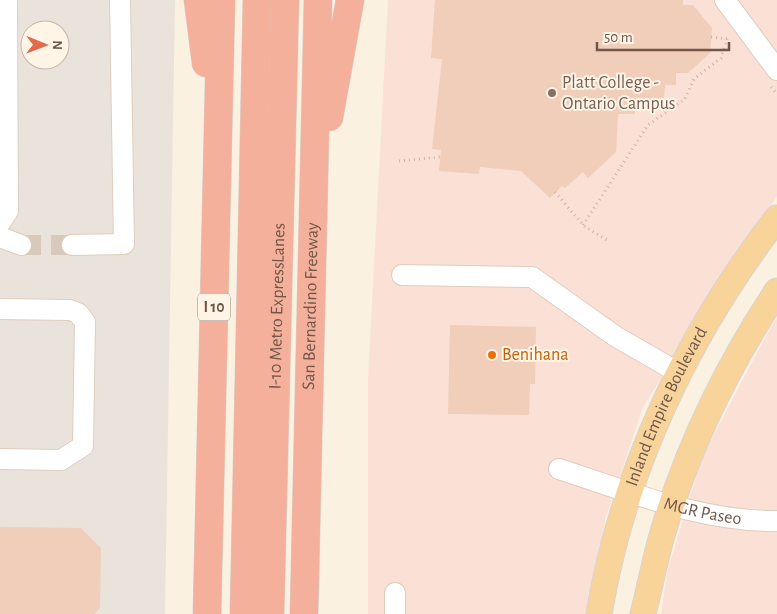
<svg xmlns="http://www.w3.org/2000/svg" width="777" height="614" font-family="'Alegreya Sans',sans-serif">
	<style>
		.commercial { fill: #fbe0d5 }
		.industrial { fill: #eae3dc; fill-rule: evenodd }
		.building { fill: #f0ceba }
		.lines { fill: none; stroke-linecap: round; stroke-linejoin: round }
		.minor-tunnel { stroke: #d8cabb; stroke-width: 20; stroke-dasharray: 20 10; stroke-linecap: butt }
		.minor-casing { stroke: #dfcdbe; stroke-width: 22 }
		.major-casing { stroke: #dad3d0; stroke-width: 27 }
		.highway-casing { stroke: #dad3d0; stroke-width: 29 }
		.path { stroke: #d4b29d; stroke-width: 3; stroke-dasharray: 1 4; stroke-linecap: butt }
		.minor { stroke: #fff; stroke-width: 20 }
		.major { stroke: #f8d49b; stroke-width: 25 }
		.highway { stroke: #f4b09a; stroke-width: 28 }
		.education-dot { fill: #8d6e63; stroke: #fef5e7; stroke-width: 2 }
		.food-dot { fill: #e8710a; stroke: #fef5e7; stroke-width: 2 }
		.labels { text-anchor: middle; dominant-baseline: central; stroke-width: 4; stroke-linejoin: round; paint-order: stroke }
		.shield { fill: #fef5e7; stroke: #9b8678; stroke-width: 1 }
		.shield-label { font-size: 16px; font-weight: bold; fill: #715749 }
		.education-label { font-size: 18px; fill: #785e54; stroke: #fef5e7; text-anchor: start }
		.street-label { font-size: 18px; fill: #715749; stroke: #fef5e7 }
		.food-label { font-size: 18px; fill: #c56008; stroke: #fef5e7; text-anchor: start }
	</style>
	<rect width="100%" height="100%" fill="#fbf1e1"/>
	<g class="commercial">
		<polygon points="388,0 777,0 777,196 643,407 606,517 588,614 368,614 368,379"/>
		<polygon points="777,318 777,614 661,614 668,569 702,457 768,332"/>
	</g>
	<path class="industrial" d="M0,0H175L165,614H0ZM30,30H60V60H30Z"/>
	<g class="building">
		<polygon points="435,0 683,0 683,5 693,5 712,28 710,53 688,73 676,73 676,85 665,85 664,101 636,100 635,114 618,114 616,152 588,178 583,172 565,188 562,186 550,198 521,171 480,167 479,174 439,171 441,150 432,149 442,59 431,58"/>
		<polygon points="450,325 536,327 535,384 530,384 529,415 448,414"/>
		<polygon points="0,527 81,528 101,548 100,608 94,614 0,614"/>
	</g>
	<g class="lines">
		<polyline class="minor-tunnel" points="21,245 72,245"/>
		<g class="minor-casing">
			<g id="minor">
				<polyline points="725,0 777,70"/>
				<polyline points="0,223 8,211 7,0"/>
				<polyline points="0,237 21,245"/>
				<polyline points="72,245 124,244 120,0"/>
				<polyline points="402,275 532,277 615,336 679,373"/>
				<polyline points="0,309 70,310 78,313 85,322 83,446 61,460 0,459"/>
				<path id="s1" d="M559,469C630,492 702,522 777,521"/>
				<polyline points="395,614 395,593"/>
			</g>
		</g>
		<g class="major-casing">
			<g id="major">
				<path id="s2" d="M599,614C623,470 688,333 777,218"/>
				<path d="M643,614C650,587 655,559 663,532C688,446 728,365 777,291"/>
			</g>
		</g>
		<g class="highway-casing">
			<g id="highway">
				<polyline points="198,0 206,63"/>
				<polyline points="329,117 350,0"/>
				<polyline points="207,614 221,0"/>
				<polyline points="244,614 257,0"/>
				<path id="s3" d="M270,614L285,0"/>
				<path id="s4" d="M304,614L318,0"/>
			</g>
		</g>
		<g class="path">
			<polyline points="711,37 728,39"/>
			<polyline points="771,87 777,94"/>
			<polyline points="399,161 440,157"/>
			<polyline points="555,192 585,227 607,240"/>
			<polyline points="583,225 648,125 685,99 694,79 721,58 727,39"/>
		</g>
		<use href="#minor" class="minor"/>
		<use href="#major" class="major"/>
		<use href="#highway" class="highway"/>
	</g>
	<circle class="education-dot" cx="552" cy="93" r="5"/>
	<circle class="food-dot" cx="492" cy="355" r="5"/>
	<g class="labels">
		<rect class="shield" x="198" y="293.5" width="32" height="27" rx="4"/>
		<g class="shield-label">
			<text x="214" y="307">I 10</text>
		</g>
		<g class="education-label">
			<text x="562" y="83">Platt College -<tspan x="562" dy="21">Ontario Campus</tspan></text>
		</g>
		<g class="street-label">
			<text stroke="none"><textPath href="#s3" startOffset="308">I-10 Metro ExpressLanes</textPath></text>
			<text stroke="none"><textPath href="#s4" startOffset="308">San Bernardino Freeway</textPath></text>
			<text stroke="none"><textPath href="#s2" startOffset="219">Inland Empire Boulevard</textPath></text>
			<text stroke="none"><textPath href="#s1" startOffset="150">MGR Paseo</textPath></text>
		</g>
		<g class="food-label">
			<text x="502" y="355">Benihana</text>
		</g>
	</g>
	<g transform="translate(45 45) rotate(91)"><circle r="24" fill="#fef5e7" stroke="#c6b6a8"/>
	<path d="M0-4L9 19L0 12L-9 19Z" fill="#e2694a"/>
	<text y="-8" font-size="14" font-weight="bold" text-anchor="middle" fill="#715749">N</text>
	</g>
	<path d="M597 42v8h132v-8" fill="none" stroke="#715749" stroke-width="2.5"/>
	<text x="604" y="42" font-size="15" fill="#715749" stroke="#fef5e7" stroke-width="4" paint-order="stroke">50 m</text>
</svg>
